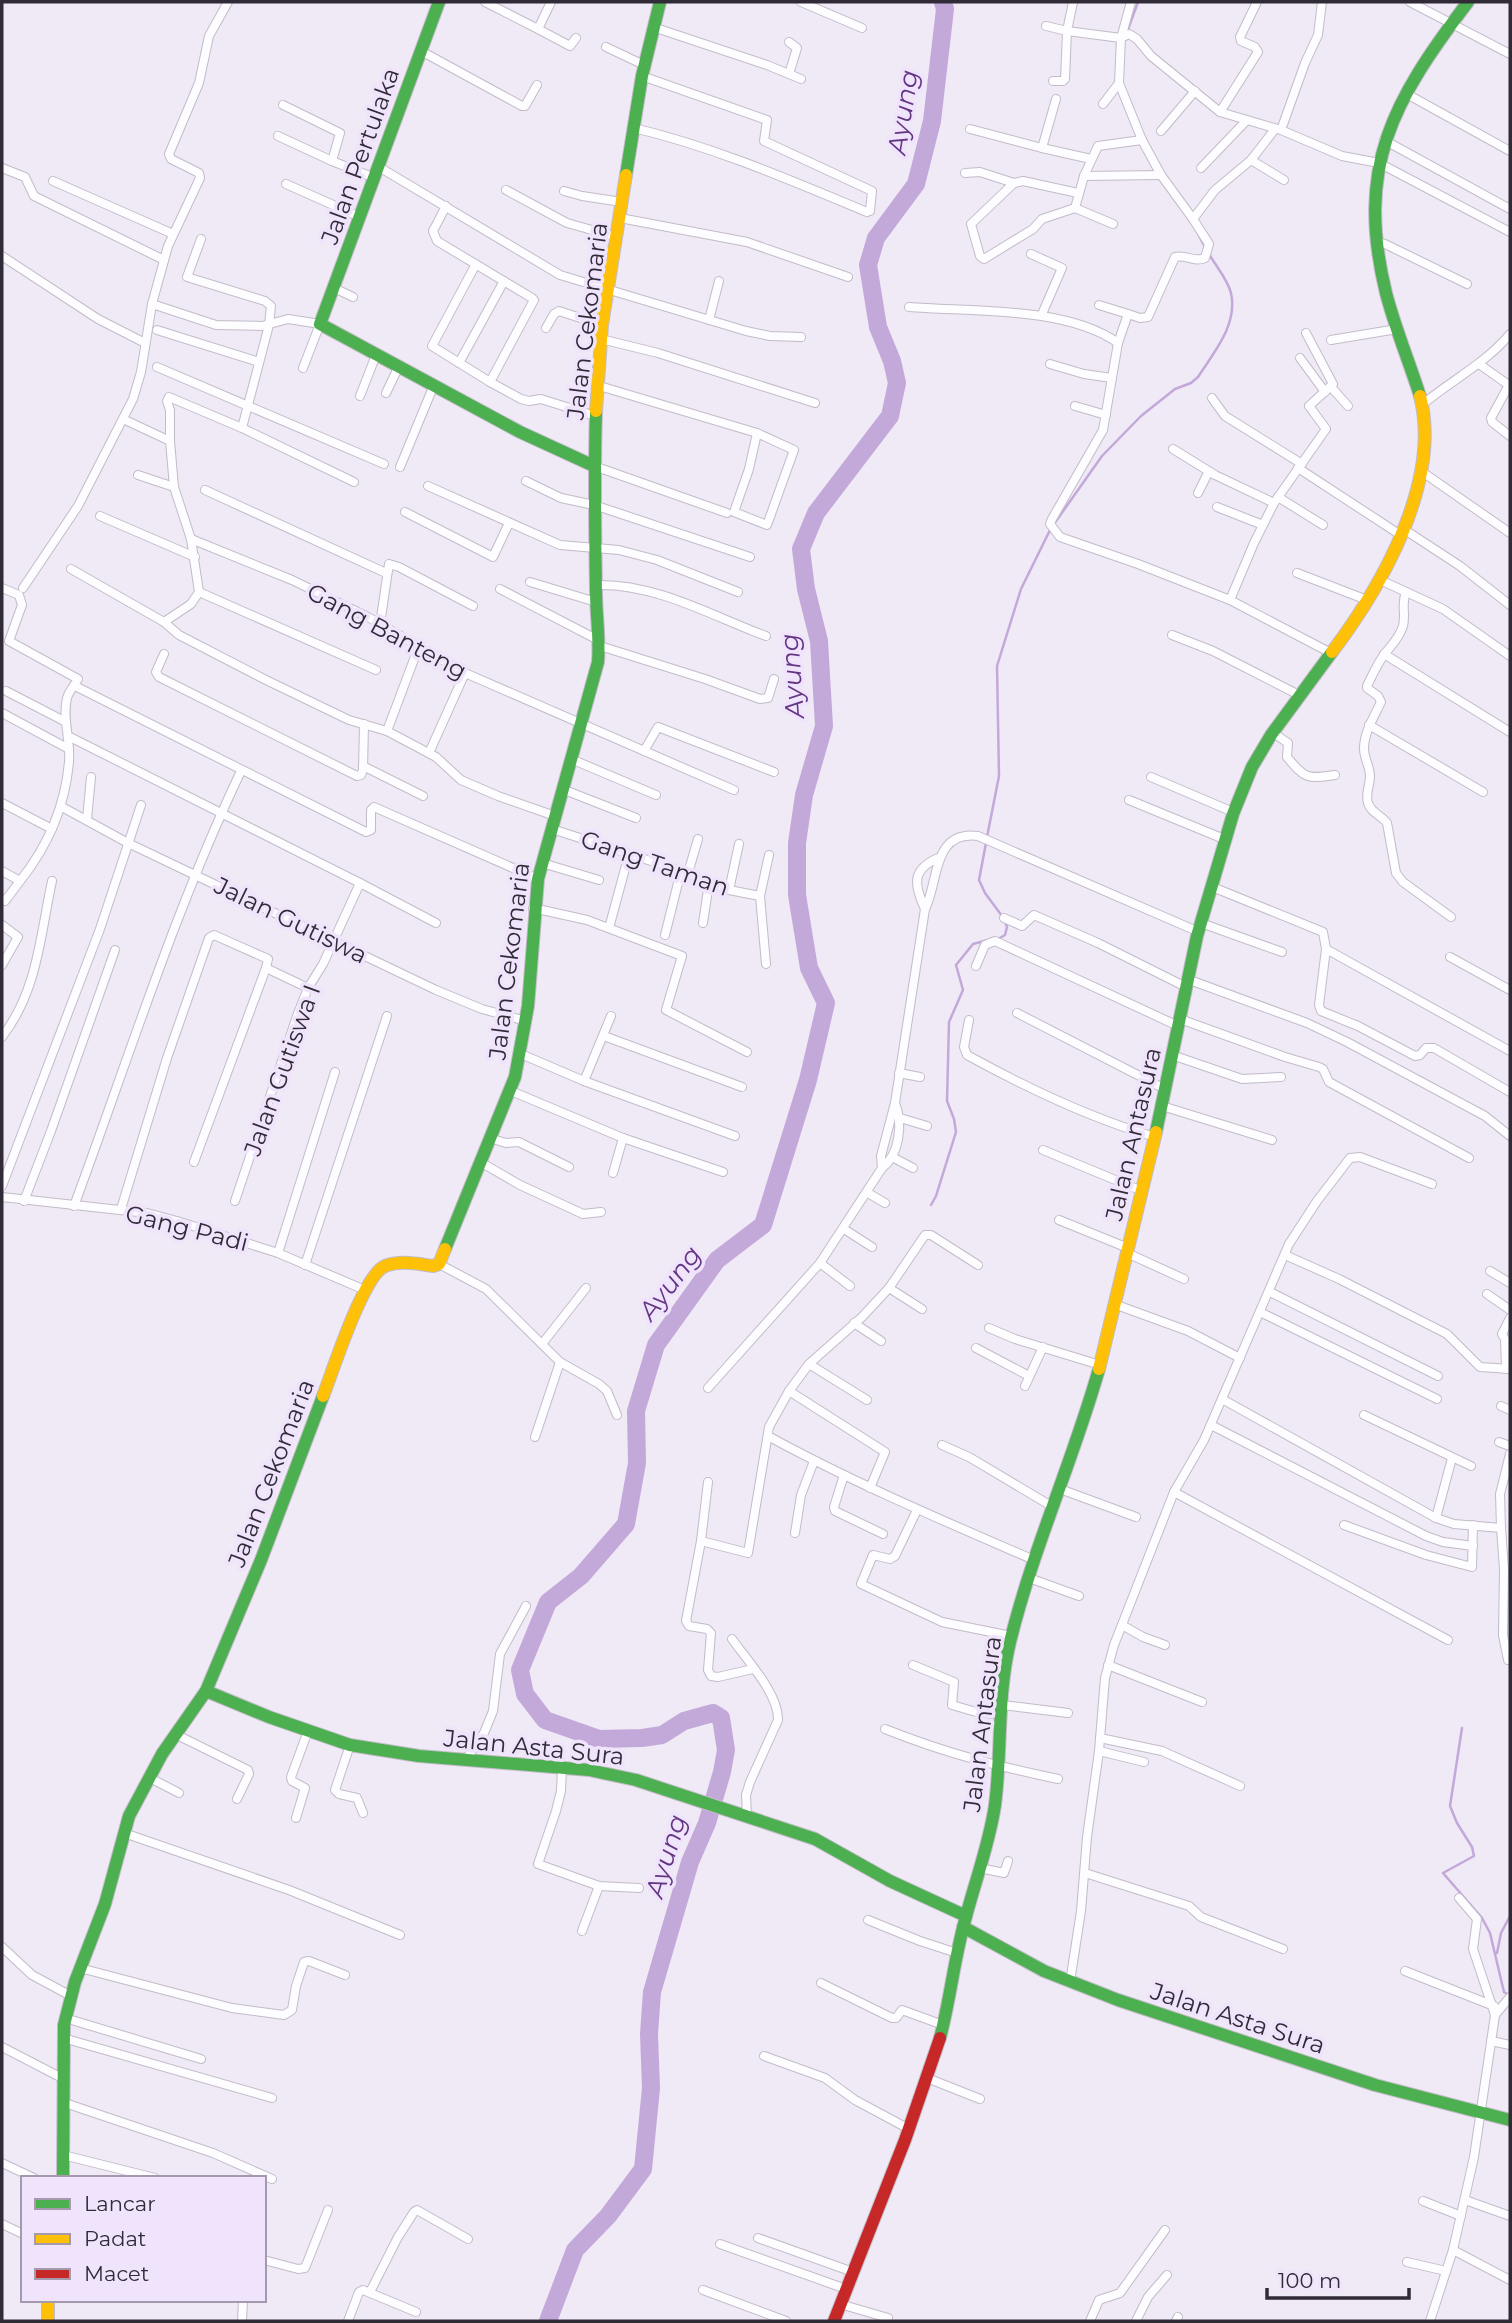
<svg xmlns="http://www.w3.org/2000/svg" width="1512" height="2323" font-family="Montserrat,sans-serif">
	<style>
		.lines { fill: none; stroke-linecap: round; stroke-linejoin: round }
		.stream { stroke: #c3a9da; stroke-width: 2.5 }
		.river { stroke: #c3a9da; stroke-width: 18 }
		.street-casing { stroke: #c2bcc8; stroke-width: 10 }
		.fast-casing { stroke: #c2bcc8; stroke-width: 14 }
		.slow-casing { stroke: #c2bcc8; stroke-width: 14 }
		.jam-casing { stroke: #c2bcc8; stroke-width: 14 }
		.street { stroke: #fdfcfe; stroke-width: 8 }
		.fast { stroke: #4caf50; stroke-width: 12 }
		.slow { stroke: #ffc107; stroke-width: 12 }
		.jam { stroke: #c62828; stroke-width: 12 }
		.labels { text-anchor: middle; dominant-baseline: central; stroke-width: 7; stroke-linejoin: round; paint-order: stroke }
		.street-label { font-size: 24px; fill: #312b37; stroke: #f0e3fc }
		.water-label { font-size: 26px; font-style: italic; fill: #633683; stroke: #f0e3fc }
	</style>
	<rect width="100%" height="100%" fill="#f0e9f6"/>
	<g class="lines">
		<g class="stream">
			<polyline points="1127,32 1138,2"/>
			<polyline points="1196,230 1206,249"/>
			<path d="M1054,524L1102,456L1141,416L1175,389L1191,383L1198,377C1214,352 1238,325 1231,293C1228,280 1216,266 1209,254"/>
			<polyline points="987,837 999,776 997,666 1021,589 1050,530"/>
			<polyline points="986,843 979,880 985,893 1002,916"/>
			<polyline points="998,939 1005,935 1007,927 1005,922"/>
			<polyline points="931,1205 936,1196 956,1132 954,1119 947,1101 949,1022 963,990 956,965 973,944 988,940"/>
			<polyline points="1462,1728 1450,1806 1457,1823 1472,1847 1474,1856 1443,1873 1482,1918 1490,1933 1504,1992 1510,1996"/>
			<polyline points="1497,1953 1501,1933 1510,1916"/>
		</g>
		<polyline class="river" points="548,2321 575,2250 608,2216 643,2169 651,2088 649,2034 652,1992 690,1862 707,1823 722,1772 726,1750 721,1718 713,1713 684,1721 662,1735 642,1738 599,1739 545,1720 525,1694 520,1670 548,1602 581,1576 626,1524 637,1463 636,1411 656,1345 717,1260 763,1225 808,1080 826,1003 809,968 797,895 797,843 804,795 824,726 819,641 806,589 801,549 816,513 890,416 897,383 892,361 878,327 868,265 876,238 916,184 932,121 945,9 943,2"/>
		<g class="street-casing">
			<g id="street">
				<polyline points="485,2 538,29"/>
				<polyline points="551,2 538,29 570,46 576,38"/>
				<polyline points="801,2 862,28"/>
				<polyline points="1131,2 1121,38 1119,83 1142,140 1161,175 1193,219"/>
				<polyline points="1410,2 1510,54"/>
				<polyline points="1046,26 1067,31 1121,38 1129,34 1137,39 1151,56 1220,112 1281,130 1342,156 1379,163 1510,232"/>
				<polyline points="653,27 767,65 801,79"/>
				<polyline points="789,42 797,48 789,74"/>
				<polyline points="606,47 644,65"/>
				<polyline points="421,51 522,106 525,106 537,85"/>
				<polyline points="1053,81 1063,81 1065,79 1067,31 1073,2"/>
				<polyline points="1405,93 1510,151"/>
				<polyline points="1056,99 1042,148 1091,159"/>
				<polyline points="1103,104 1119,83"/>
				<polyline points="283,105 340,133 332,161"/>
				<polyline points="1220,112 1258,52 1255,47 1241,41 1240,37 1257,2"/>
				<path d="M634,128C714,147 790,180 867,212L870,211L872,191L764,141L767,120L642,76"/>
				<polyline points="970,129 1042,148"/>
				<polyline points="1281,130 1305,63 1318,35 1322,2"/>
				<polyline points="1161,131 1195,91"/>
				<polyline points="278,136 332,161 375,178"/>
				<polyline points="1384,140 1510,209"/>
				<polyline points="1251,160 1284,180"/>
				<polyline points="379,167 560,275 746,331 770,336 801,337"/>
				<polyline points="2,168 25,177 34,196 164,260"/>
				<polyline points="1201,168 1246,121"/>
				<polyline points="965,173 980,172 1014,183"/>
				<polyline points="1084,176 1161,175"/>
				<polyline points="53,181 173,234"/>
				<polyline points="286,184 360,217"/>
				<polyline points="506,190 567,223 617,237"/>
				<polyline points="564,191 582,196 622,202"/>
				<polyline points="446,206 433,231 437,241 532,298 534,300 490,382 432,346 476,264"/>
				<polyline points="1075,208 1042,219 1033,229 984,259 980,256 971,224 1014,183 1023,181 1078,193"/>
				<polyline points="620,218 747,242 848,277"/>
				<polyline points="1113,224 1075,208 1084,176 1098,146 1142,140"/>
				<polyline points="201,239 187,277 265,301 271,306 269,325 242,428"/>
				<polyline points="1376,242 1385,244 1467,284"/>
				<polyline points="1031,254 1062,268 1042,314"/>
				<polyline points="2,256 98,319 145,343"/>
				<polyline points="334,288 353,297"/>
				<polyline points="152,304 216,325 262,326 288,319 320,324 303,368"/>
				<polyline points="1099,305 1128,314 1118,343"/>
				<path d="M909,307C971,312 1066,306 1118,343L1103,430L1052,519L1050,524L1060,537L1138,564L1230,600L1329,652"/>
				<path d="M1128,314L1140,318L1148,317L1175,257C1186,254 1194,263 1205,258L1209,244L1193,219L1215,190L1251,160L1275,129"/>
				<polyline points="709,320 719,281"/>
				<polyline points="546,328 554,314 559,311 602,325"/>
				<polyline points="157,330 259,362"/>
				<polyline points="601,339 658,353 815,403"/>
				<polyline points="1331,340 1397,329"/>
				<polyline points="1300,358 1325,392"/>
				<polyline points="459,363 504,281"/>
				<polyline points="1050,364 1084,374 1112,378"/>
				<polyline points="1479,364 1510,386"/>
				<polyline points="157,367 384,464"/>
				<polyline points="490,382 521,399 529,401 541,399 595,416"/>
				<polyline points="596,385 757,433 794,450 767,525 734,512 749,469 757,433"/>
				<polyline points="1509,385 1491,418 1492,422 1510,436"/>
				<polyline points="1331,387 1348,406"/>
				<polyline points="386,393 399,366"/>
				<polyline points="360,396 376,355"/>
				<polyline points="1212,398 1225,416 1302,464"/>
				<path d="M1423,404C1452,380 1486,363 1510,334"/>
				<polyline points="1075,406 1106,415"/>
				<polyline points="123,419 170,441"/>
				<polyline points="1173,449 1215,475 1274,503"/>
				<polyline points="594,466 727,513"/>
				<polyline points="400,467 434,385"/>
				<polyline points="1298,468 1399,534"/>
				<polyline points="1421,471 1510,533"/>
				<polyline points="138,475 174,487"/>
				<polyline points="526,481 561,498 594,505 750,557"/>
				<polyline points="428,486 560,545 619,550 657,560 738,592"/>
				<polyline points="205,490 386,573"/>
				<polyline points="1198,493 1209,471"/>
				<polyline points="1278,497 1323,525"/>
				<polyline points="1217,507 1263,525"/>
				<polyline points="405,512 493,557 509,523"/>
				<polyline points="100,516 195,557"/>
				<polyline points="1402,528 1460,566 1510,605"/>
				<polyline points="191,539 292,580 368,617 465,673 734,790"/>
				<polyline points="71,569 164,622 179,635 266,680 349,720 387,731 436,757 461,780 498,796 555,816"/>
				<polyline points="1297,573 1367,600"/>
				<polyline points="1378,579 1443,609 1510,656"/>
				<polyline points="530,582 596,602"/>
				<path d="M596,585C655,583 712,616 766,636"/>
				<path d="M2,588L19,595L22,605L9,641L78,679C75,685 69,691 67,698C62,719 71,741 69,762C65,807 48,846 20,881L2,871"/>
				<polyline points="23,588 78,506 133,399 141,372 152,304 168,246 200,178 199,173 171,159 169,154 199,83 209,36 228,2"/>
				<polyline points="500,589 600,641"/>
				<polyline points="199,592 191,539 174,487 170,441 170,410 167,401 169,397 242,428 354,482"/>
				<polyline points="199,592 376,670"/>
				<path d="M1406,592C1401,604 1406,614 1403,626C1399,639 1391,645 1384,655C1377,664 1372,676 1367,686V688L1378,696L1381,702C1374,717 1364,732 1364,749C1364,758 1370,767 1370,776C1370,785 1365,794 1368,803C1371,813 1381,815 1387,823L1396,873L1403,882L1451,917"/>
				<polyline points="1230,600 1254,543 1274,503 1326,429 1309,406 1333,384 1306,333"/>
				<polyline points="164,622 191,604 199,592"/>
				<polyline points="380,624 389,564 399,567 473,606"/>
				<polyline points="1172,635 1213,651 1297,694"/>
				<polyline points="600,646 705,679 760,699 768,698 774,679"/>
				<polyline points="164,654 156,672 159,677 357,776 361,775 363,770 364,724"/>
				<polyline points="1384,654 1510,732"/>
				<polyline points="75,686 366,832 371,830 371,810 374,807 538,879"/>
				<polyline points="6,691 66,722"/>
				<polyline points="2,713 69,749"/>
				<polyline points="1369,725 1483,792"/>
				<polyline points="387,731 419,646"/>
				<path d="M1272,732L1288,743L1287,757C1305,779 1307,779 1335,775"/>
				<polyline points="68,736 360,883"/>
				<polyline points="644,751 658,727 774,772"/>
				<polyline points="429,753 465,673"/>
				<polyline points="571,759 656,795"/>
				<polyline points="363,766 423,796"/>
				<polyline points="1151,777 1233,812"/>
				<polyline points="562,789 636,818"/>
				<polyline points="1129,800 1224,839"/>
				<polyline points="2,803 52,829"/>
				<polyline points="62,807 128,843 436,990 482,1009 526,1021"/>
				<polyline points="87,819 91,777"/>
				<polyline points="552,829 688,873 729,890 760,896"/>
				<polyline points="542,863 599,880"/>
				<polyline points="688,873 698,839"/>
				<polyline points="1210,886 1323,932 1326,949 1319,1005 1321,1011 1358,1026 1415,1056 1420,1055 1426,1048 1434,1048 1510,1092"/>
				<polyline points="729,890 739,844"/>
				<polyline points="2,899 5,901 20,881"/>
				<polyline points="533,908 587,920 682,956 666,1010 747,1052"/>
				<path d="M925,909C914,885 911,870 938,858"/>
				<polyline points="1004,918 1022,926 1034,915 1098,943 1186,987"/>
				<polyline points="703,923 709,883"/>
				<polyline points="1201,923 1282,952"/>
				<polyline points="2,925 18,937 2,965"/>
				<polyline points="609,928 629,854"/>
				<polyline points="665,935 681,871"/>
				<polyline points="1326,949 1510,1051"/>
				<polyline points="1450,957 1510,990"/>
				<polyline points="766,964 760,896 769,855"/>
				<polyline points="976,966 985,945 995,941 1178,1026"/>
				<polyline points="1187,979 1307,1023 1347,1042 1485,1116 1510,1136"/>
				<polyline points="1017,1013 1165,1089"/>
				<polyline points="1180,1019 1285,1057 1319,1067 1323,1069 1329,1082 1469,1158"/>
				<path d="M969,1020L964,1047L967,1055C1027,1088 1089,1118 1155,1137"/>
				<polyline points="604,1036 742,1087"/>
				<path d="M2,1037C38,990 40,936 52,881"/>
				<polyline points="521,1054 584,1081 735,1136"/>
				<polyline points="1172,1055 1242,1079 1281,1077"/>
				<polyline points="899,1073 920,1077"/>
				<polyline points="584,1081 611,1016"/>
				<polyline points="511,1091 623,1138 723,1172"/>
				<polyline points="1162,1106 1272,1140"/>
				<polyline points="900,1118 927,1126"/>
				<polyline points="496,1140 506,1143 519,1142 569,1167"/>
				<polyline points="1043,1150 1142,1191"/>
				<polyline points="892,1157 913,1168"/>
				<polyline points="194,1162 266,968"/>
				<polyline points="482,1163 520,1185 583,1214 601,1212"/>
				<path d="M882,1168C900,1154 903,1123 895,1103"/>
				<polyline points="613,1173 623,1138"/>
				<polyline points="1432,1184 1360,1157 1350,1158 1317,1201 1289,1244 1204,1440 1174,1492 1448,1640"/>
				<polyline points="2,1186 100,929 141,805"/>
				<polyline points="868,1193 885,1203"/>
				<polyline points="2,1197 147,1213 177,1221 278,1253 365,1290"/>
				<polyline points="24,1201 51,1131 115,950"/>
				<polyline points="235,1201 297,1016 308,988 323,964 360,883 436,923"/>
				<path d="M74,1206C128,1060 174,912 241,771"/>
				<polyline points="121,1209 167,1058 209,938 214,935 268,959 266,968 308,988"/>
				<polyline points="1059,1220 1128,1248"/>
				<polyline points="844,1229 872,1247"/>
				<polyline points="278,1253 335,1072"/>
				<polyline points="1127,1253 1184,1279"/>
				<polyline points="1285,1255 1339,1279 1447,1334 1480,1367 1510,1369"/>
				<polyline points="820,1263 850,1286"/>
				<polyline points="439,1264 486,1289 560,1362 599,1384 607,1391 617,1415"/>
				<polyline points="305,1265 387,1016"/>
				<polyline points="1490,1271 1510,1283"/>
				<polyline points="889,1288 922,1309"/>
				<polyline points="1270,1292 1438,1376"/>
				<polyline points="1487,1294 1510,1310"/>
				<polyline points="1114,1304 1188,1331 1240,1358"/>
				<polyline points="1260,1312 1437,1399"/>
				<polyline points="854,1323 881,1341"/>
				<polyline points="989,1328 1015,1339 1100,1365"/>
				<polyline points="542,1344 586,1288"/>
				<polyline points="976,1348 1029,1376"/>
				<polyline points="809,1364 867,1400"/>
				<polyline points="1506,1369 1505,1339 1502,1334 1510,1318"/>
				<polyline points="1025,1386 1043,1347"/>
				<path d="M708,1388L820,1263L882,1168L881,1156L895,1103L925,909C939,882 932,830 978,836L1199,932"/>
				<polyline points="789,1391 885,1452 870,1488"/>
				<polyline points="1222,1399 1436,1518 1454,1524 1501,1528 1500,1494 1510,1454"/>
				<polyline points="1501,1406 1510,1410"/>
				<polyline points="1364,1415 1471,1466"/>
				<polyline points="1211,1425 1426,1536 1443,1542 1473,1546"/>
				<path d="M768,1436C854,1483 944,1521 1034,1560"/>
				<polyline points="535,1437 560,1362"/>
				<polyline points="1499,1442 1510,1446"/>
				<polyline points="942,1445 969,1457 1053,1507"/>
				<polyline points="844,1475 834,1507 835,1511 883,1534"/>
				<polyline points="708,1482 701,1541 686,1621 689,1626 707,1629 711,1633 708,1670 711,1676 718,1677 753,1669"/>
				<polyline points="1060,1489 1136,1517"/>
				<polyline points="917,1510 895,1556 890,1559 873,1555 861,1584 942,1622 1011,1636"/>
				<polyline points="1436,1518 1452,1458"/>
				<polyline points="1344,1525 1426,1555 1472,1567 1473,1525"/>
				<polyline points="1501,1528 1504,1569 1503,1635 1508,1660"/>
				<polyline points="795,1533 801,1495 814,1461"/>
				<polyline points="701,1541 748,1553 769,1427 789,1391 809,1364 862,1317 889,1288 925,1235 931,1235 978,1265"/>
				<polyline points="1029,1578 1079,1596"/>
				<polyline points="1122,1625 1143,1637 1165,1645"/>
				<path d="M732,1639C746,1659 779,1694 778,1720L750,1782L746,1795L747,1815"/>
				<polyline points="913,1665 954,1682 952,1705 976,1712 1002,1715"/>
				<polyline points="1108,1665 1202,1702"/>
				<polyline points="1003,1705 1068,1713"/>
				<path d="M885,1729C945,1753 996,1766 1058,1779"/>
				<polyline points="175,1734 248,1770 249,1774 237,1799"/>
				<polyline points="1100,1738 1162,1751 1240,1786"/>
				<polyline points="350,1745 335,1790 339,1794 357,1798 363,1813"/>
				<polyline points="1099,1751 1144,1762"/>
				<polyline points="467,1758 484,1733 493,1711 500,1654 526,1606"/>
				<polyline points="562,1767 561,1791 556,1811 538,1864 599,1886 639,1888"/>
				<polyline points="148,1777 179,1793"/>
				<polyline points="296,1818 305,1788 292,1781 291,1777 308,1731"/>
				<polyline points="124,1833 289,1890 400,1935"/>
				<polyline points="980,1868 1004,1873 1008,1861"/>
				<polyline points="1085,1873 1189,1906 1201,1917 1283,1949"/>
				<polyline points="868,1920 920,1941 957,1953"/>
				<polyline points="582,1931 599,1886"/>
				<polyline points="2,1947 32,1975 71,1996"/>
				<polyline points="80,1968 232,2008 284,2015 292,2010 296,1986 304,1962 309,1961 345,1975"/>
				<polyline points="1405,1971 1494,2006"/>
				<polyline points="1070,1982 1081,1911 1087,1837 1099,1751 1105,1678 1114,1645 1174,1492"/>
				<polyline points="821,1983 892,2018 896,2018 902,2010 943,2025"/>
				<polyline points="1495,2015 1510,1997"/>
				<polyline points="65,2018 201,2059"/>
				<polyline points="63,2038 272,2098"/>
				<polyline points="1491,2041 1510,2045"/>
				<polyline points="2,2047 62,2078"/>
				<polyline points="764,2056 825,2078 855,2100 909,2129"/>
				<polyline points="927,2078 980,2099"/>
				<polyline points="62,2102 213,2153 272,2179"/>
				<polyline points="63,2155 155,2178"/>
				<polyline points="2,2163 34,2178"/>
				<polyline points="1465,2200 1510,2216"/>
				<polyline points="1423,2201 1461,2216"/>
				<polyline points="2,2224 23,2234"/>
				<polyline points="758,2238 853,2272"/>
				<polyline points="720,2244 846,2289"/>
				<polyline points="1453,2250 1510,2280"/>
				<polyline points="264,2260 298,2269 305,2268 328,2210"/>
				<polyline points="1407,2262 1446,2271"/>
				<polyline points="703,2290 786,2321"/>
				<polyline points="370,2292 398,2237 414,2212 417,2210 468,2239"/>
				<polyline points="840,2304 888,2318"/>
				<polyline points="242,2321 243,2300"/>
				<polyline points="348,2321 359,2292 363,2290 416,2312"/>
				<polyline points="1090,2321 1099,2300 1120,2293 1165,2230"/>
				<polyline points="1136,2321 1148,2297 1167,2275"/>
				<polyline points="1176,2321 1178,2317"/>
				<polyline points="1430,2321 1453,2250 1474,2157 1495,2015 1473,1949 1477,1919 1459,1898"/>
			</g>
		</g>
		<g class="fast-casing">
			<g id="fast">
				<polyline points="439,2 320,324 520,432 594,466"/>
				<polyline points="626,175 642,76 660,2"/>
				<path d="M1420,396C1409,361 1395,328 1386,293C1355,166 1393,101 1468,2"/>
				<polyline points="1156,1132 1197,936 1233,814 1252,767 1271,735 1332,652"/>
				<path d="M445,1249L515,1077L528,1006L538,879L598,662C600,638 596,615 596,591C595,531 594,471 596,411"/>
				<polyline points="206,1691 269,1717 350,1745 419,1756 589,1770 636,1780 815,1839 890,1881 966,1916"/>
				<polyline points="963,1927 1044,1971 1118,2000 1375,2085 1510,2120"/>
				<path d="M940,2038C950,2000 954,1961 964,1924C974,1884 989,1846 995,1805C1002,1751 997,1695 1010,1642C1033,1548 1073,1461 1099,1369"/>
				<polyline points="63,2178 64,2025 75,1982 105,1904 129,1816 162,1754 206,1691 261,1560 323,1396"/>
			</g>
		</g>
		<g class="slow-casing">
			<g id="slow">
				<polyline points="596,411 602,325 626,175"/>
				<path d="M1332,652C1382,586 1442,481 1420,396"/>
				<polyline points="1099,1369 1156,1132"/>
				<path d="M323,1396C333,1371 363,1275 385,1266C400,1260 418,1264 433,1266L439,1264L445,1249"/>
				<polyline points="48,2300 48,2321"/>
			</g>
		</g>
		<g class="jam-casing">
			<polyline id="jam" points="834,2321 905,2140 940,2038"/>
		</g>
		<use href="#street" class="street"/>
		<use href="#fast" class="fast"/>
		<use href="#slow" class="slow"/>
		<use href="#jam" class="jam"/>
	</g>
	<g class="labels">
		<g class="street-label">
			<text transform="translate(360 156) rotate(-70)">Jalan Pertulaka</text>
			<text transform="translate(587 321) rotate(-83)">Jalan Cekomaria</text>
			<text transform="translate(387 631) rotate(28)">Gang Banteng</text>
			<text transform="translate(655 863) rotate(19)">Gang Taman</text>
			<text transform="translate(291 920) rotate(26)">Jalan Gutiswa</text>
			<text transform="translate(509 961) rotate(-83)">Jalan Cekomaria</text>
			<text transform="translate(282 1070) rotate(-70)">Jalan Gutiswa I</text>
			<text transform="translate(1133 1134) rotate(-77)">Jalan Antasura</text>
			<text transform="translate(187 1228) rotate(14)">Gang Padi</text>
			<text transform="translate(271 1473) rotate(-69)">Jalan Cekomaria</text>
			<text transform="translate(982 1724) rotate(-83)">Jalan Antasura</text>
			<text transform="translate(534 1747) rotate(6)">Jalan Asta Sura</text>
			<text transform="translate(1238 2018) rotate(18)">Jalan Asta Sura</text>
		</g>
		<g class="water-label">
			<text transform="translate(903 112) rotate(-81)">Ayung</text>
			<text transform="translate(792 676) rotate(-94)">Ayung</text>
			<text transform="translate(670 1283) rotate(-53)">Ayung</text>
			<text transform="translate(666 1856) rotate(-73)">Ayung</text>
		</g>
	</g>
	<rect width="1512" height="2323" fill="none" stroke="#312b37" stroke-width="7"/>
	<rect x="21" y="2176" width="245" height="126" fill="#f0e3fc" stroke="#a499ad" stroke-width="2"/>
	<rect x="35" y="2199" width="35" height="10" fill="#4caf50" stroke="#a499ad" stroke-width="2"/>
	<text x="84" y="2211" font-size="21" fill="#312b37">Lancar</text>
	<rect x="35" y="2234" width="35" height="10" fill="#ffc107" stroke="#a499ad" stroke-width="2"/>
	<text x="84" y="2246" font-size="21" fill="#312b37">Padat</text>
	<rect x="35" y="2269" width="35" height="10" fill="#c62828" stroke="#a499ad" stroke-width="2"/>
	<text x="84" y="2281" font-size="21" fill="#312b37">Macet</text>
	<path d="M1267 2288v10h142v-10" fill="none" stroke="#312b37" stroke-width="3.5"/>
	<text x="1278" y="2288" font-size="21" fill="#312b37" stroke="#f0e3fc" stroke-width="5" paint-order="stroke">100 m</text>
</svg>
